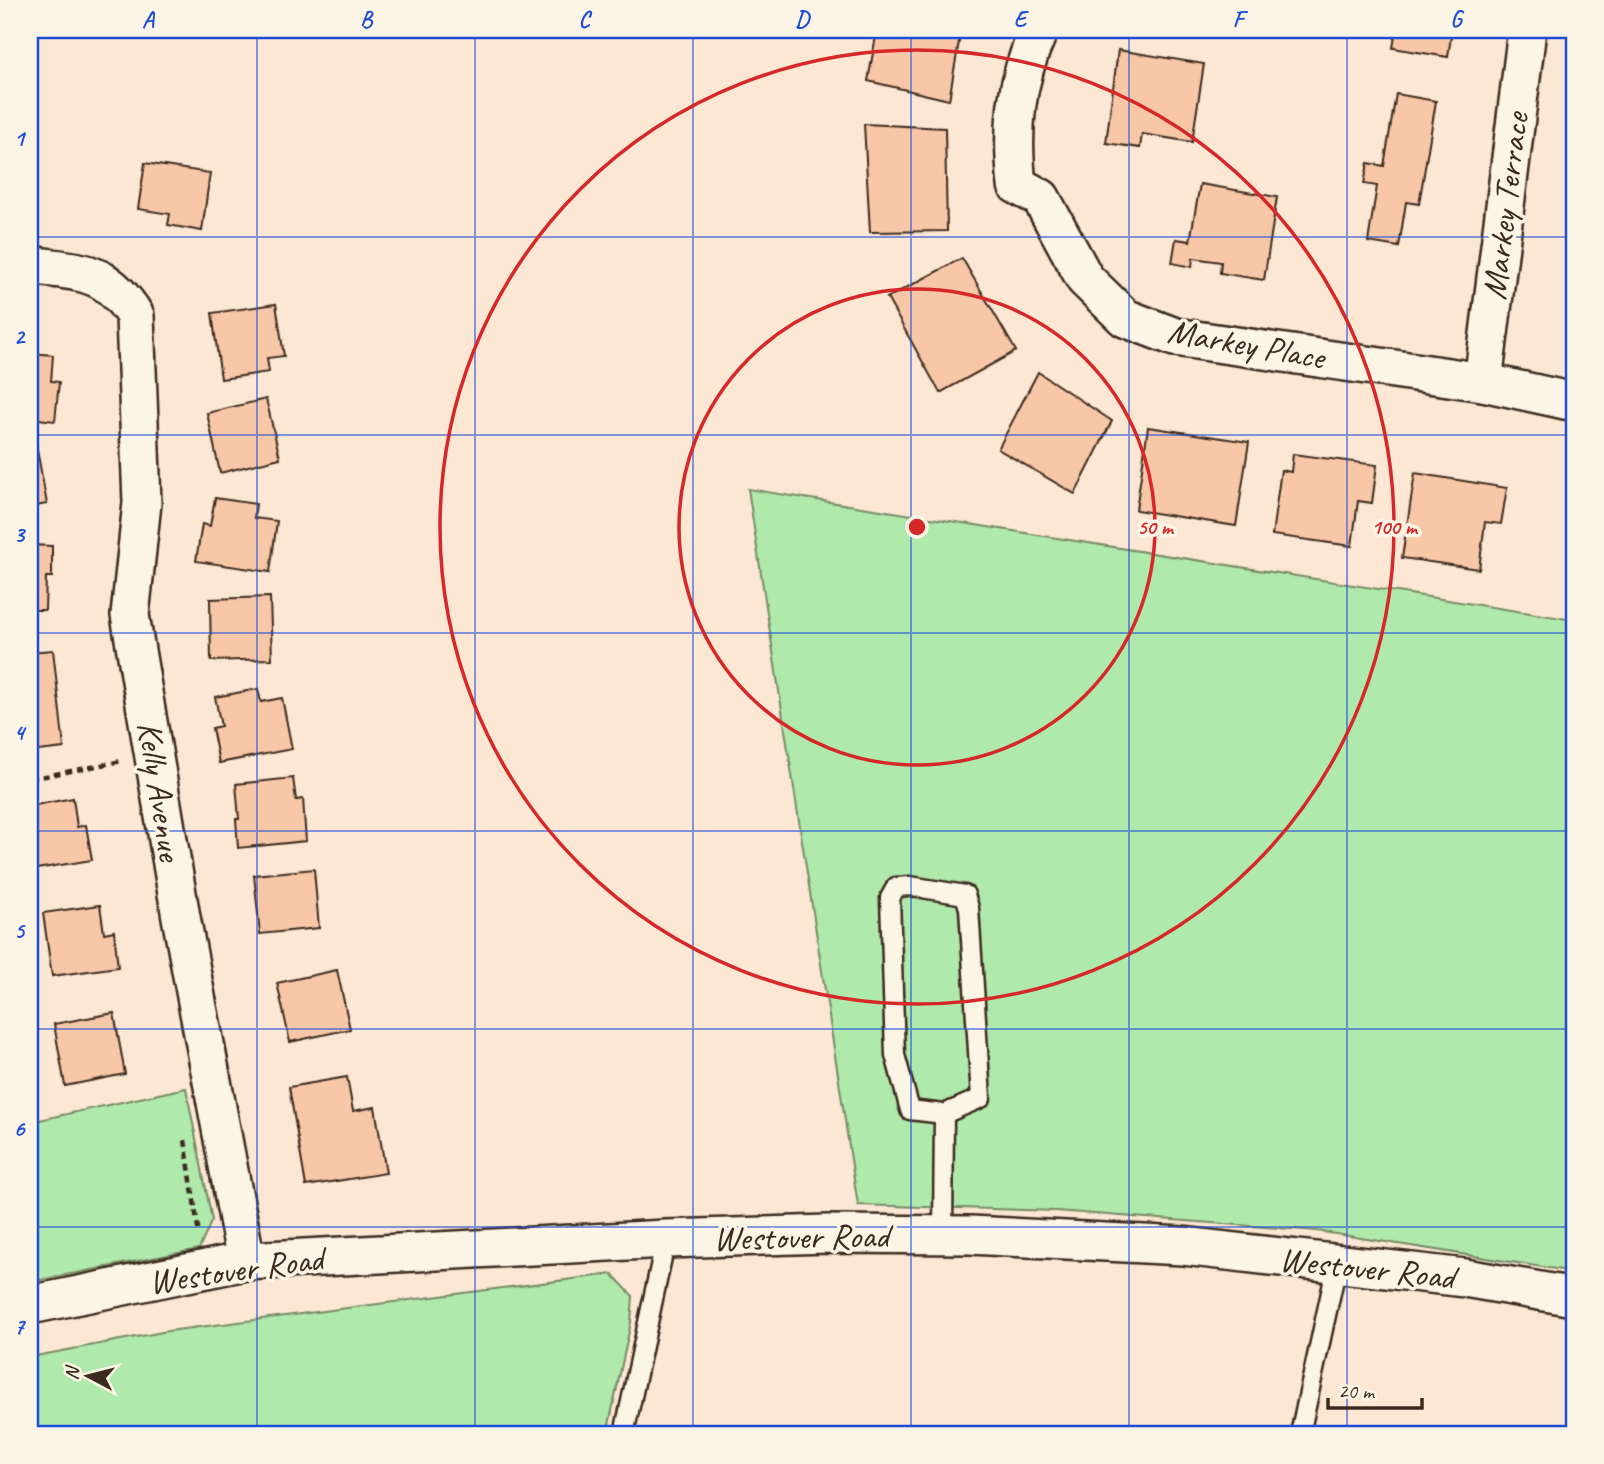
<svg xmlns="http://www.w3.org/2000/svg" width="1604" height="1464" font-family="Caveat,sans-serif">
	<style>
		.green { fill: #b0e9ac; stroke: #768a65; stroke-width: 2 }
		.building { fill: #f8c7a8; stroke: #3b2a1e; stroke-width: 2 }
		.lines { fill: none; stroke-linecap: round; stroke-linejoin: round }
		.lane-casing { stroke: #3b2a1e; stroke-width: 23 }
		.street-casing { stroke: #3b2a1e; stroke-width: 42 }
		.path { stroke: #3b2a1e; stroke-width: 4.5; stroke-dasharray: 7 5; stroke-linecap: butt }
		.lane { stroke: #fcf5e5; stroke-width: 18 }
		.street { stroke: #fcf5e5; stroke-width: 37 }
		.grid { fill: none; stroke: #1d4ed8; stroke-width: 2; stroke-opacity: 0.55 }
		.ring { fill: none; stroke: #d62828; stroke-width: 3.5 }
		.labels { text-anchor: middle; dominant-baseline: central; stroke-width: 7; stroke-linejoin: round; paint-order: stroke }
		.street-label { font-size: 35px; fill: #3b2a1e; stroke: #fcf5e5 }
		.centre { fill: #d62828; stroke: #fcf5e5; stroke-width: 3.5 }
		.ring-label { font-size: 21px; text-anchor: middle; font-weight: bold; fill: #d62828; stroke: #fcf5e5; stroke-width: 7; stroke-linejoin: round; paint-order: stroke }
		.neatline { fill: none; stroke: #1d4ed8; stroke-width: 2.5 }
		.grid-label { font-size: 23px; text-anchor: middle; font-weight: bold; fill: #1d4ed8 }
	</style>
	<rect width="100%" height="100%" fill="#fbe7d3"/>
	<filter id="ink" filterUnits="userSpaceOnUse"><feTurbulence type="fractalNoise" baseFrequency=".0143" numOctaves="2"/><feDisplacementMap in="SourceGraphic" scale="14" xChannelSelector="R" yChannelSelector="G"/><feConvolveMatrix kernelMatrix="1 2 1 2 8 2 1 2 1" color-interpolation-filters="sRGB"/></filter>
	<g filter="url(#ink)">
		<g class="green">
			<polygon points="748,489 1574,620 1574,1272 1317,1231 1056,1211 858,1205"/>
			<polygon points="186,1088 212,1220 199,1249 30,1282 30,1122"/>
			<polygon points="612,1274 633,1296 631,1322 607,1434 30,1434 30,1357 168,1331"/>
		</g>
		<g class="building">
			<polygon points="877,30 961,30 949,100 868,81"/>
			<polygon points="1396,30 1452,30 1448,57 1393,48"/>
			<polygon points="1118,50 1204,64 1192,142 1142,134 1140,148 1106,143"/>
			<polygon points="1396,94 1436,101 1419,204 1406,202 1399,247 1368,242 1377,186 1364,184 1368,163 1384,166"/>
			<polygon points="864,124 945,128 947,231 870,232"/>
			<polygon points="145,163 210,173 202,231 168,225 170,214 138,209"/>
			<polygon points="1200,184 1277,197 1264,280 1220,273 1221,262 1193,258 1192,267 1172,263 1176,239 1190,241"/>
			<polygon points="962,258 1016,351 940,393 887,298"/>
			<polygon points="276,304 284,356 267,358 269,372 221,379 212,313"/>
			<polygon points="30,353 53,355 51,381 59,382 55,421 30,418"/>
			<polygon points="1038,372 1112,421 1075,494 998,449"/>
			<polygon points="266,399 280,458 220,473 207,413"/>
			<polygon points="1148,427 1249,442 1236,526 1136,510"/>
			<polygon points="36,444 47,504 30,507 30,446"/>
			<polygon points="1293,454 1377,465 1372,503 1358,501 1352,546 1272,535 1281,470 1291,472"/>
			<polygon points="1415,473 1507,488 1501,524 1485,522 1479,569 1402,558"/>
			<polygon points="215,498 256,504 254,518 277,521 270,572 196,561 202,524 210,526"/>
			<polygon points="30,545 52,546 52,577 46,577 45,610 30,610"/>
			<polygon points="270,597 272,659 211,661 210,599"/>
			<polygon points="53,650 64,748 30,752 30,652"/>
			<polygon points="258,689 261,702 282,698 292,749 219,763 212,728 221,726 215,697"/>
			<polygon points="293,778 296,800 303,799 306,841 238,848 236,819 239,819 236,784"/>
			<polygon points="73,798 77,827 86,825 92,860 30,870 30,806"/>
			<polygon points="314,869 319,928 260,934 254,875"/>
			<polygon points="100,905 104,933 114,931 118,967 52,976 43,913"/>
			<polygon points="337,970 350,1029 290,1042 277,983"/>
			<polygon points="114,1013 125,1074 65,1086 54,1024"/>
			<polygon points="347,1077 353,1111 375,1107 386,1173 306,1186 289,1087"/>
		</g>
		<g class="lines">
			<g class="lane-casing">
				<g id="lane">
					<polygon points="910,886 965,895 969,908 981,1098 944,1114 910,1110 895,1055 890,898 896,887"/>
					<polyline points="943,1235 944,1114"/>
					<polyline points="624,1434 666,1239"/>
					<polyline points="1300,1434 1337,1265"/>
				</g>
			</g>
			<g class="street-casing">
				<g id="street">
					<path d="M1039,30C1015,82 1011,128 1017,185L1041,198L1085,279L1125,318L1175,337L1483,382L1574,402"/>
					<path d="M30,265C82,273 105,268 135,316L142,503L130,615L181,917L246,1261"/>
					<polyline points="1483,382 1527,30"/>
					<polyline points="30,1305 246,1261 666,1239 828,1234 970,1235 1183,1246 1465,1278 1574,1297"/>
				</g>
			</g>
			<g class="path">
				<polyline points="30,779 122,761"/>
				<polyline points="185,1140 199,1235"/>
			</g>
			<use href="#lane" class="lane"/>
			<use href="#street" class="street"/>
		</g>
	</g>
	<path class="grid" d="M257,30V1434M475,30V1434M693,30V1434M911,30V1434M1129,30V1434M1347,30V1434M30,237H1574M30,435H1574M30,633H1574M30,831H1574M30,1029H1574M30,1227H1574"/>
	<g class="ring">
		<circle cx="917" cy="527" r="238"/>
		<circle cx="917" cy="527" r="477"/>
	</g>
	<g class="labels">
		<g class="street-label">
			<text transform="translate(1505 206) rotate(-83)">Markey Terrace</text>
			<text transform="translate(1246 344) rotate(10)">Markey Place</text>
			<text transform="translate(160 791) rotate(81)">Kelly Avenue</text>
			<text transform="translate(801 1237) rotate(-1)">Westover Road</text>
			<text transform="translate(1367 1268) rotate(6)">Westover Road</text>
			<text transform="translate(236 1270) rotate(-8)">Westover Road</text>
		</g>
	</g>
	<circle cx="917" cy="527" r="10" class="centre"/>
	<g class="ring-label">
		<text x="1155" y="534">50 m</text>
		<text x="1394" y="534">100 m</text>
	</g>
	<rect width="1604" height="1464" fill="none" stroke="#fcf5e5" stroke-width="77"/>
	<g transform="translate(88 1376) rotate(277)" stroke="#fcf5e5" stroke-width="5" paint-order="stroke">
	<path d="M0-5L12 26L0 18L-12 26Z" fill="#3b2a1e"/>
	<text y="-10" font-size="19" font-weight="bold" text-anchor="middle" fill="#3b2a1e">N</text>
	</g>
	<path d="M1328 1398v10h94v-10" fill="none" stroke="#3b2a1e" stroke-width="3.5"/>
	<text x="1338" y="1398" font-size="21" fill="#3b2a1e" stroke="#fcf5e5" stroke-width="5" paint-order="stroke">20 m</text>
	<rect x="38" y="38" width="1528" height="1388" class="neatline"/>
	<g class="grid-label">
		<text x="148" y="27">A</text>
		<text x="366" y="27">B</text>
		<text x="584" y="27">C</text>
		<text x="802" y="27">D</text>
		<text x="1020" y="27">E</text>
		<text x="1238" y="27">F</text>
		<text x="1456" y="27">G</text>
		<text x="19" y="146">1</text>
		<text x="19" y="344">2</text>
		<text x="19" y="542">3</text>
		<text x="19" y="740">4</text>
		<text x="19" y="938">5</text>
		<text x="19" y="1136">6</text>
		<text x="19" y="1334">7</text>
	</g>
</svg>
